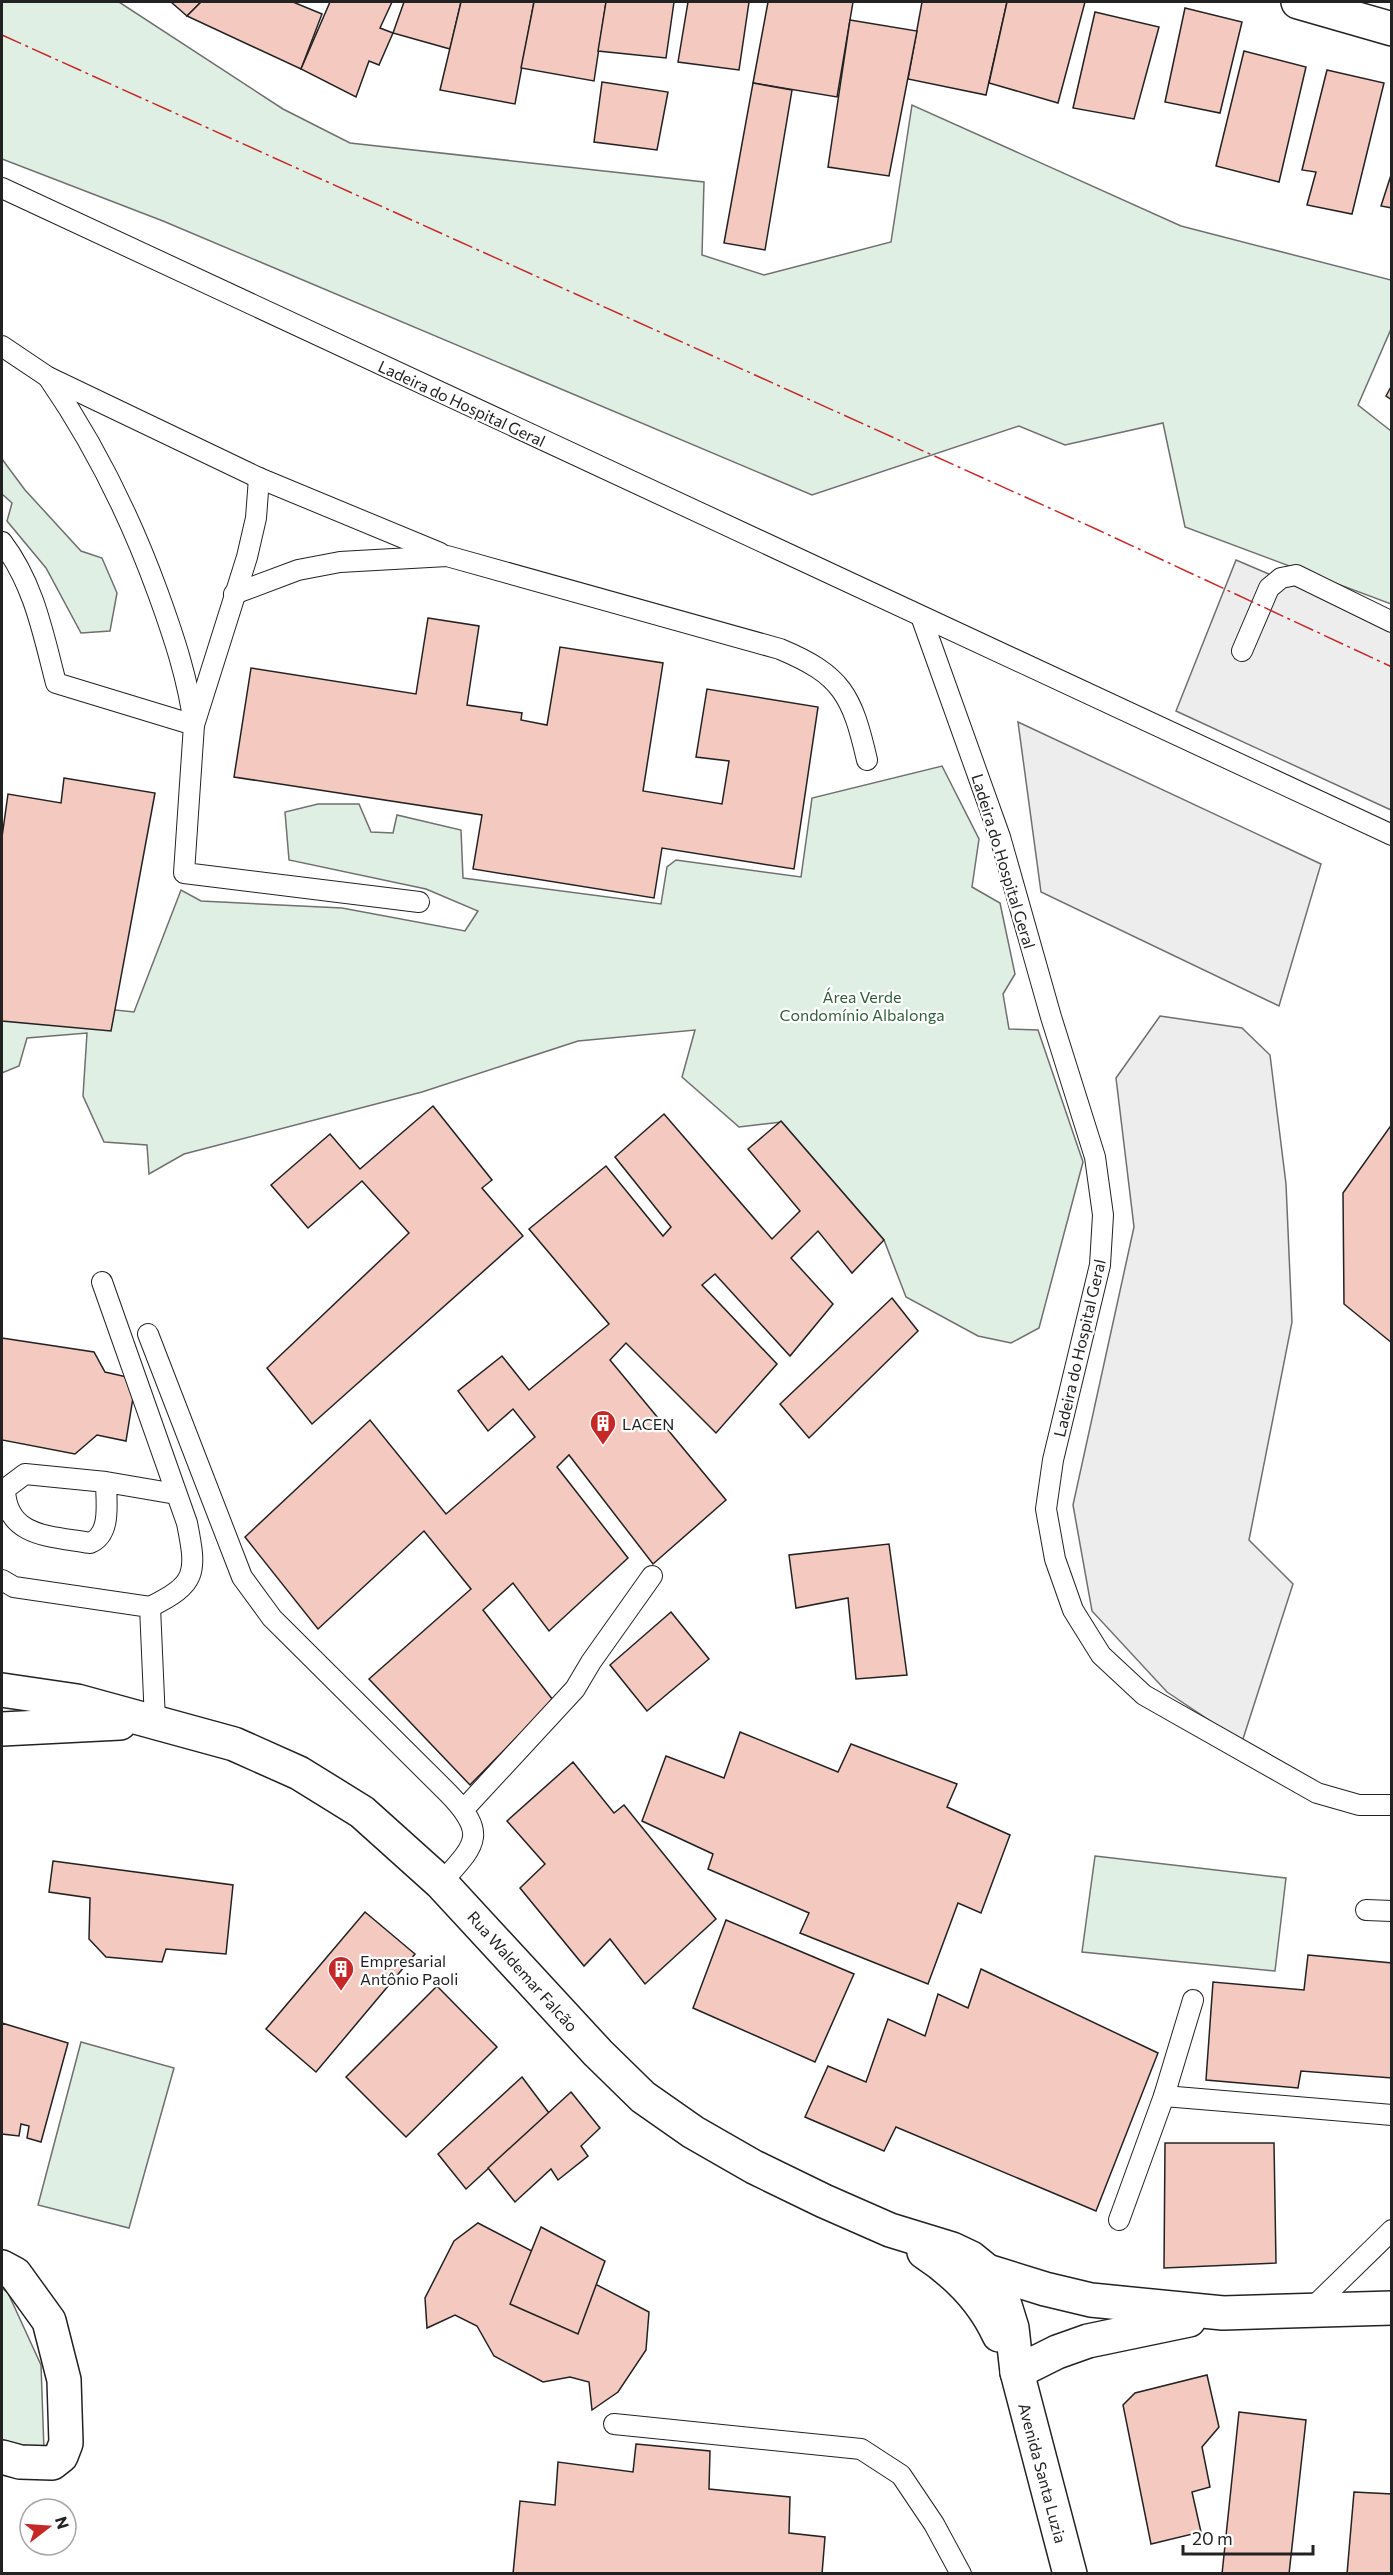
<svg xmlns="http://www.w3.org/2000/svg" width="1393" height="2575" font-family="Commissioner,sans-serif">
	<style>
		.green { fill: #e0efe3; stroke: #6f6f6f; stroke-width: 1.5 }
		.parking { fill: #ededed; stroke: #6f6f6f; stroke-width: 1.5 }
		.building { fill: #f3c9c0; stroke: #222; stroke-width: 1.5 }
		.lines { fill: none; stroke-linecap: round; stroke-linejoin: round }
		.lane-casing { stroke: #222; stroke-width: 22 }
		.street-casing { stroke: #222; stroke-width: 36 }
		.secondary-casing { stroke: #222; stroke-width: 36 }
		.lane { stroke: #fff; stroke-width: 20 }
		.street { stroke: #fff; stroke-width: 33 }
		.secondary { stroke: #fff; stroke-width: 33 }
		.power { stroke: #c62828; stroke-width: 1.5; stroke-dasharray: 21 4.5 3 4.5; stroke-linecap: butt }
		.labels { text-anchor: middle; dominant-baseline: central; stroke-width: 4.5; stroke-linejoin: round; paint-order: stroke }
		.street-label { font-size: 16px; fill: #222; stroke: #fff }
		.park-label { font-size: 16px; fill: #2f5e38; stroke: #fff }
		.poi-label { font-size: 16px; fill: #222; stroke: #fff; text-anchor: start }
	</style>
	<rect width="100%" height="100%" fill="#fff"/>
	<g class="green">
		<polygon points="2,2 119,2 283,109 350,143 704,182 702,255 764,275 891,242 912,105 1181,226 1391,280 1391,329 1358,405 1391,431 1391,604 1185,527 1163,423 1065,445 1019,426 812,495 163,221 2,159"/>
		<polygon points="2,459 25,490 81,551 102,558 117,593 110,631 81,633 46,568 7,521 12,503 2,494"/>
		<polygon points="942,766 979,839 972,887 1000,903 1015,974 1003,994 1009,1029 1038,1030 1083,1162 1039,1328 1011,1343 978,1336 906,1297 884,1240 782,1122 739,1127 682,1077 695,1030 578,1041 422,1092 184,1154 149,1174 147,1145 104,1142 83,1096 87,1033 27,1038 19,1066 2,1073 2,998 134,1012 181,890 201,901 342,908 465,931 478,911 426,889 289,860 285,812 318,804 359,804 371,832 393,833 397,815 461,830 463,878 661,904 667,867 676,860 801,877 812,798"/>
		<polygon points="1095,1856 1286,1878 1275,1971 1082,1952"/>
		<polygon points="81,2042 174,2068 129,2228 38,2205"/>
		<polygon points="2,2288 8,2293 41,2365 44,2450 2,2440"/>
	</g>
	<g class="parking">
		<polygon points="1236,560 1391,626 1391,810 1176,711"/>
		<polygon points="1018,722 1321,864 1279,1006 1041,892"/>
		<polygon points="1160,1016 1242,1028 1270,1055 1286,1184 1292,1322 1249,1540 1293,1584 1242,1742 1167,1692 1092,1611 1073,1505 1134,1227 1116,1078"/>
	</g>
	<g class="building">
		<polygon points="171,2 201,2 187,16"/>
		<polygon points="201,2 293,2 322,14 301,69 187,16"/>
		<polygon points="330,2 392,2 380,28 393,33 379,65 369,61 356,97 301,69"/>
		<polygon points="404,2 461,2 450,49 393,33"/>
		<polygon points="461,2 534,2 515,104 440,90"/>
		<polygon points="534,2 606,2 594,81 521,68"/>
		<polygon points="606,2 674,2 666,58 598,51"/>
		<polygon points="688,2 749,2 739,70 678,62"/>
		<polygon points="768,2 853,2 837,97 753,83"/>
		<polygon points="922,2 1007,2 986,95 908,79"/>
		<polygon points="1007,2 1085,2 1058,103 989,83"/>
		<polygon points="1185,8 1242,22 1220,113 1165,102"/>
		<polygon points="1095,12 1159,27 1134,119 1073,108"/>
		<polygon points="850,20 917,31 889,176 828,167"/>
		<polygon points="1244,51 1306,67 1279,182 1216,166"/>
		<polygon points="1327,70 1384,83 1352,214 1307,205 1316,172 1302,170"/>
		<polygon points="602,82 668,92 657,150 594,142"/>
		<polygon points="753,83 792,90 765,250 724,243"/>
		<polygon points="1392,172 1392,208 1381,206"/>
		<polygon points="1392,385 1392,400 1386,396"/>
		<polygon points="428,618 479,626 467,705 522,713 521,720 547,725 560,647 663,663 643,791 722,804 729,761 696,757 707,689 818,707 794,869 662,848 654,898 473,869 482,815 234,777 251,668 416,694"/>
		<polygon points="64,778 155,793 111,1031 2,1021 2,837 8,794 61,803"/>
		<polygon points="433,1106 492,1180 482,1188 523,1236 312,1424 267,1368 409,1233 362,1181 308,1228 271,1185 330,1134 360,1169"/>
		<polygon points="664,1114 772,1239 800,1211 748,1149 781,1121 884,1240 852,1273 818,1231 791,1258 833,1304 790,1356 715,1274 702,1285 777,1364 716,1433 626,1343 610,1360 726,1500 653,1564 569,1455 557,1467 628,1558 549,1631 513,1583 483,1610 553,1700 470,1785 369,1679 471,1589 424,1531 318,1629 245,1537 370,1420 446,1514 535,1437 513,1409 488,1431 458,1391 502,1356 529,1390 609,1324 529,1229 606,1166 663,1236 671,1227 615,1157"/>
		<polygon points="1392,1124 1392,1343 1344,1304 1343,1193"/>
		<polygon points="892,1298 918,1331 809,1438 780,1404"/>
		<polygon points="2,1338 94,1352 105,1372 136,1379 126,1441 97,1435 75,1454 2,1440"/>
		<polygon points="889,1544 907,1675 856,1679 848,1598 796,1608 789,1555"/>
		<polygon points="671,1612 709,1659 647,1711 610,1665"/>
		<polygon points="740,1732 838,1772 851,1744 957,1784 947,1807 1010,1835 981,1913 958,1903 928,1984 800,1933 809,1913 708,1869 713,1854 642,1821 666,1756 724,1778"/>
		<polygon points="573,1762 614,1813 624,1805 716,1919 645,1984 610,1939 584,1966 520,1888 545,1864 507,1821"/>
		<polygon points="53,1861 233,1885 226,1954 166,1949 162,1962 106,1957 89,1939 90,1898 49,1892"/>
		<polygon points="365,1912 415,1954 316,2072 266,2029"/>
		<polygon points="726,1920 854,1974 815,2062 693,2008"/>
		<polygon points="1308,1955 1392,1963 1392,2078 1301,2071 1298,2088 1206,2080 1213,1982 1304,1990"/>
		<polygon points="981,1969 1158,2053 1096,2211 896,2127 884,2151 805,2117 828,2066 866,2082 888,2019 925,2036 938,1994 968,2008"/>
		<polygon points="437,1986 497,2047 406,2137 346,2077"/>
		<polygon points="2,2023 68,2043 41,2142 27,2138 29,2126 21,2124 19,2136 2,2134"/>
		<polygon points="522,2077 549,2113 466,2189 438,2154"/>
		<polygon points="571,2092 600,2128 581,2146 588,2156 558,2180 551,2169 515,2202 488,2168"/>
		<polygon points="1165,2143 1274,2143 1276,2263 1164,2268"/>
		<polygon points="478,2223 649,2312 646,2350 618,2392 592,2410 589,2382 570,2377 543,2382 494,2356 477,2326 455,2315 427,2328 425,2298 454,2241"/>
		<polygon points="541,2227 605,2261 578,2334 510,2304"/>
		<polygon points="1207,2375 1219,2427 1202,2447 1210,2487 1192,2492 1201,2532 1151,2544 1123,2405 1135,2393"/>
		<polygon points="1239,2412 1306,2420 1289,2574 1222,2574"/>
		<polygon points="636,2444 710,2451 709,2489 790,2497 789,2533 825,2537 822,2574 513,2574 520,2501 555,2505 558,2462 633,2472"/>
		<polygon points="1354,2492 1392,2494 1392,2574 1347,2574"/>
	</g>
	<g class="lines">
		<g class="lane-casing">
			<g id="lane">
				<polyline points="2,188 1392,835"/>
				<polyline points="2,346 48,377 259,478 440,553"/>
				<polyline points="259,478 256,518 247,557 194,725 184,873 419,902"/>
				<path d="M2,542C34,584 43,633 56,683L194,725C188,679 174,637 158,593C130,516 95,445 48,377"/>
				<path d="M234,594L298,570L340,562L447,556L780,649C842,675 852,695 867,760"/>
				<polyline points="922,619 1000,837 1051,1017 1095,1157 1103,1215 1100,1265 1053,1460 1046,1509 1055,1559 1073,1610 1101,1655 1144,1695 1317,1793 1359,1805 1392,1805"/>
				<polyline points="1242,651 1269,588 1281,578 1296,575 1392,622"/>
				<path d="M102,1282L187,1523C197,1573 197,1584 150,1607"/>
				<path d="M148,1334L242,1577L272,1618L448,1793C489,1835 475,1845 441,1883"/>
				<path d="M106,1482C106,1502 112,1534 90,1543C52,1536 6,1538 5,1489L25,1474L106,1482L176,1494"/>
				<polyline points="2,1580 14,1587 150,1607 155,1721"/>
				<polyline points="464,1809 575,1689 591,1662 652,1576"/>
				<polyline points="1366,1910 1392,1911"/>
				<polyline points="1164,2096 1392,2115"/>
				<polyline points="1119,2220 1164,2096 1193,2000"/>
				<polyline points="1309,2311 1392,2230"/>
				<polyline points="614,2424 861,2449 901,2475 934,2524 961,2574"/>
			</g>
		</g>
		<g class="street-casing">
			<g id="street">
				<polyline points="1298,2 1392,29"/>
				<polyline points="2,2267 15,2274 49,2321 64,2380 66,2443 61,2456 52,2463 20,2462 2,2457"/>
			</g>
		</g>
		<g class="secondary-casing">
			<g id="secondary">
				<polyline points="2,1690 77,1701 234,1744 299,1773 362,1812 441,1883 598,2053 643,2097 693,2132 754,2167 824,2201 890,2230 952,2249 971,2258 987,2271 1045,2289 1091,2300 1223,2313 1392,2308"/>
				<polyline points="2,1729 120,1723"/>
				<path d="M924,2252C956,2273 983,2300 999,2335"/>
				<polyline points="987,2271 1003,2299 1012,2328 1017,2372 1070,2574"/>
				<polyline points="1017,2372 1057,2352 1088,2341 1189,2320"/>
			</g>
		</g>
		<use href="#lane" class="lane"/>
		<use href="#street" class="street"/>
		<use href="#secondary" class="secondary"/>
		<polyline class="power" points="2,35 1096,529 1392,667"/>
	</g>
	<defs>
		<g id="building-pin" transform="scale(1.35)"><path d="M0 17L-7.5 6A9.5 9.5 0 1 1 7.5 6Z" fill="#c62828" stroke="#fff"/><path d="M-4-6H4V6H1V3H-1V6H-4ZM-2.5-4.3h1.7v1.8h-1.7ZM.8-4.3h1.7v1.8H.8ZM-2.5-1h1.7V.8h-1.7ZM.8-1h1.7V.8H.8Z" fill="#fff"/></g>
	</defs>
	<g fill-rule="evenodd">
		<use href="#building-pin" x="603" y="1423"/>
		<use href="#building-pin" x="341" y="1969"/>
	</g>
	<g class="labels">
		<g class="street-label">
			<text transform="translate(462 403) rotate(25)">Ladeira do Hospital Geral</text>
			<text transform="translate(1004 861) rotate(73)">Ladeira do Hospital Geral</text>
			<text transform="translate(1079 1348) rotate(-77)">Ladeira do Hospital Geral</text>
			<text transform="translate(523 1971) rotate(48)">Rua Waldemar Falcão</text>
			<text transform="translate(1043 2473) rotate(75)">Avenida Santa Luzia</text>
		</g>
		<g class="park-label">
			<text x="862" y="996">Área Verde<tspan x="862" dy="18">Condomínio Albalonga</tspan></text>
		</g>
		<g class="poi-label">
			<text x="622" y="1423">LACEN</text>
			<text x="360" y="1960">Empresarial<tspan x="360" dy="18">Antônio Paoli</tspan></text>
		</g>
	</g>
	<rect width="1393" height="2575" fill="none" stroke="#222222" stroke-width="6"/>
	<g transform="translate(48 2527) rotate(73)"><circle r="28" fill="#ffffff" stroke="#a7a7a7" stroke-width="1.5"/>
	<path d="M0-4.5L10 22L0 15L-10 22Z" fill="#c62828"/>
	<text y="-9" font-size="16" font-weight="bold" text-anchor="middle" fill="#222222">N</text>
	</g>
	<path d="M1183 2545v9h130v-9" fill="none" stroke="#222222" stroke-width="3"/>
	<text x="1192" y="2545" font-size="18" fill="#222222" stroke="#ffffff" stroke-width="4.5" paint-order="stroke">20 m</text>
</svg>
